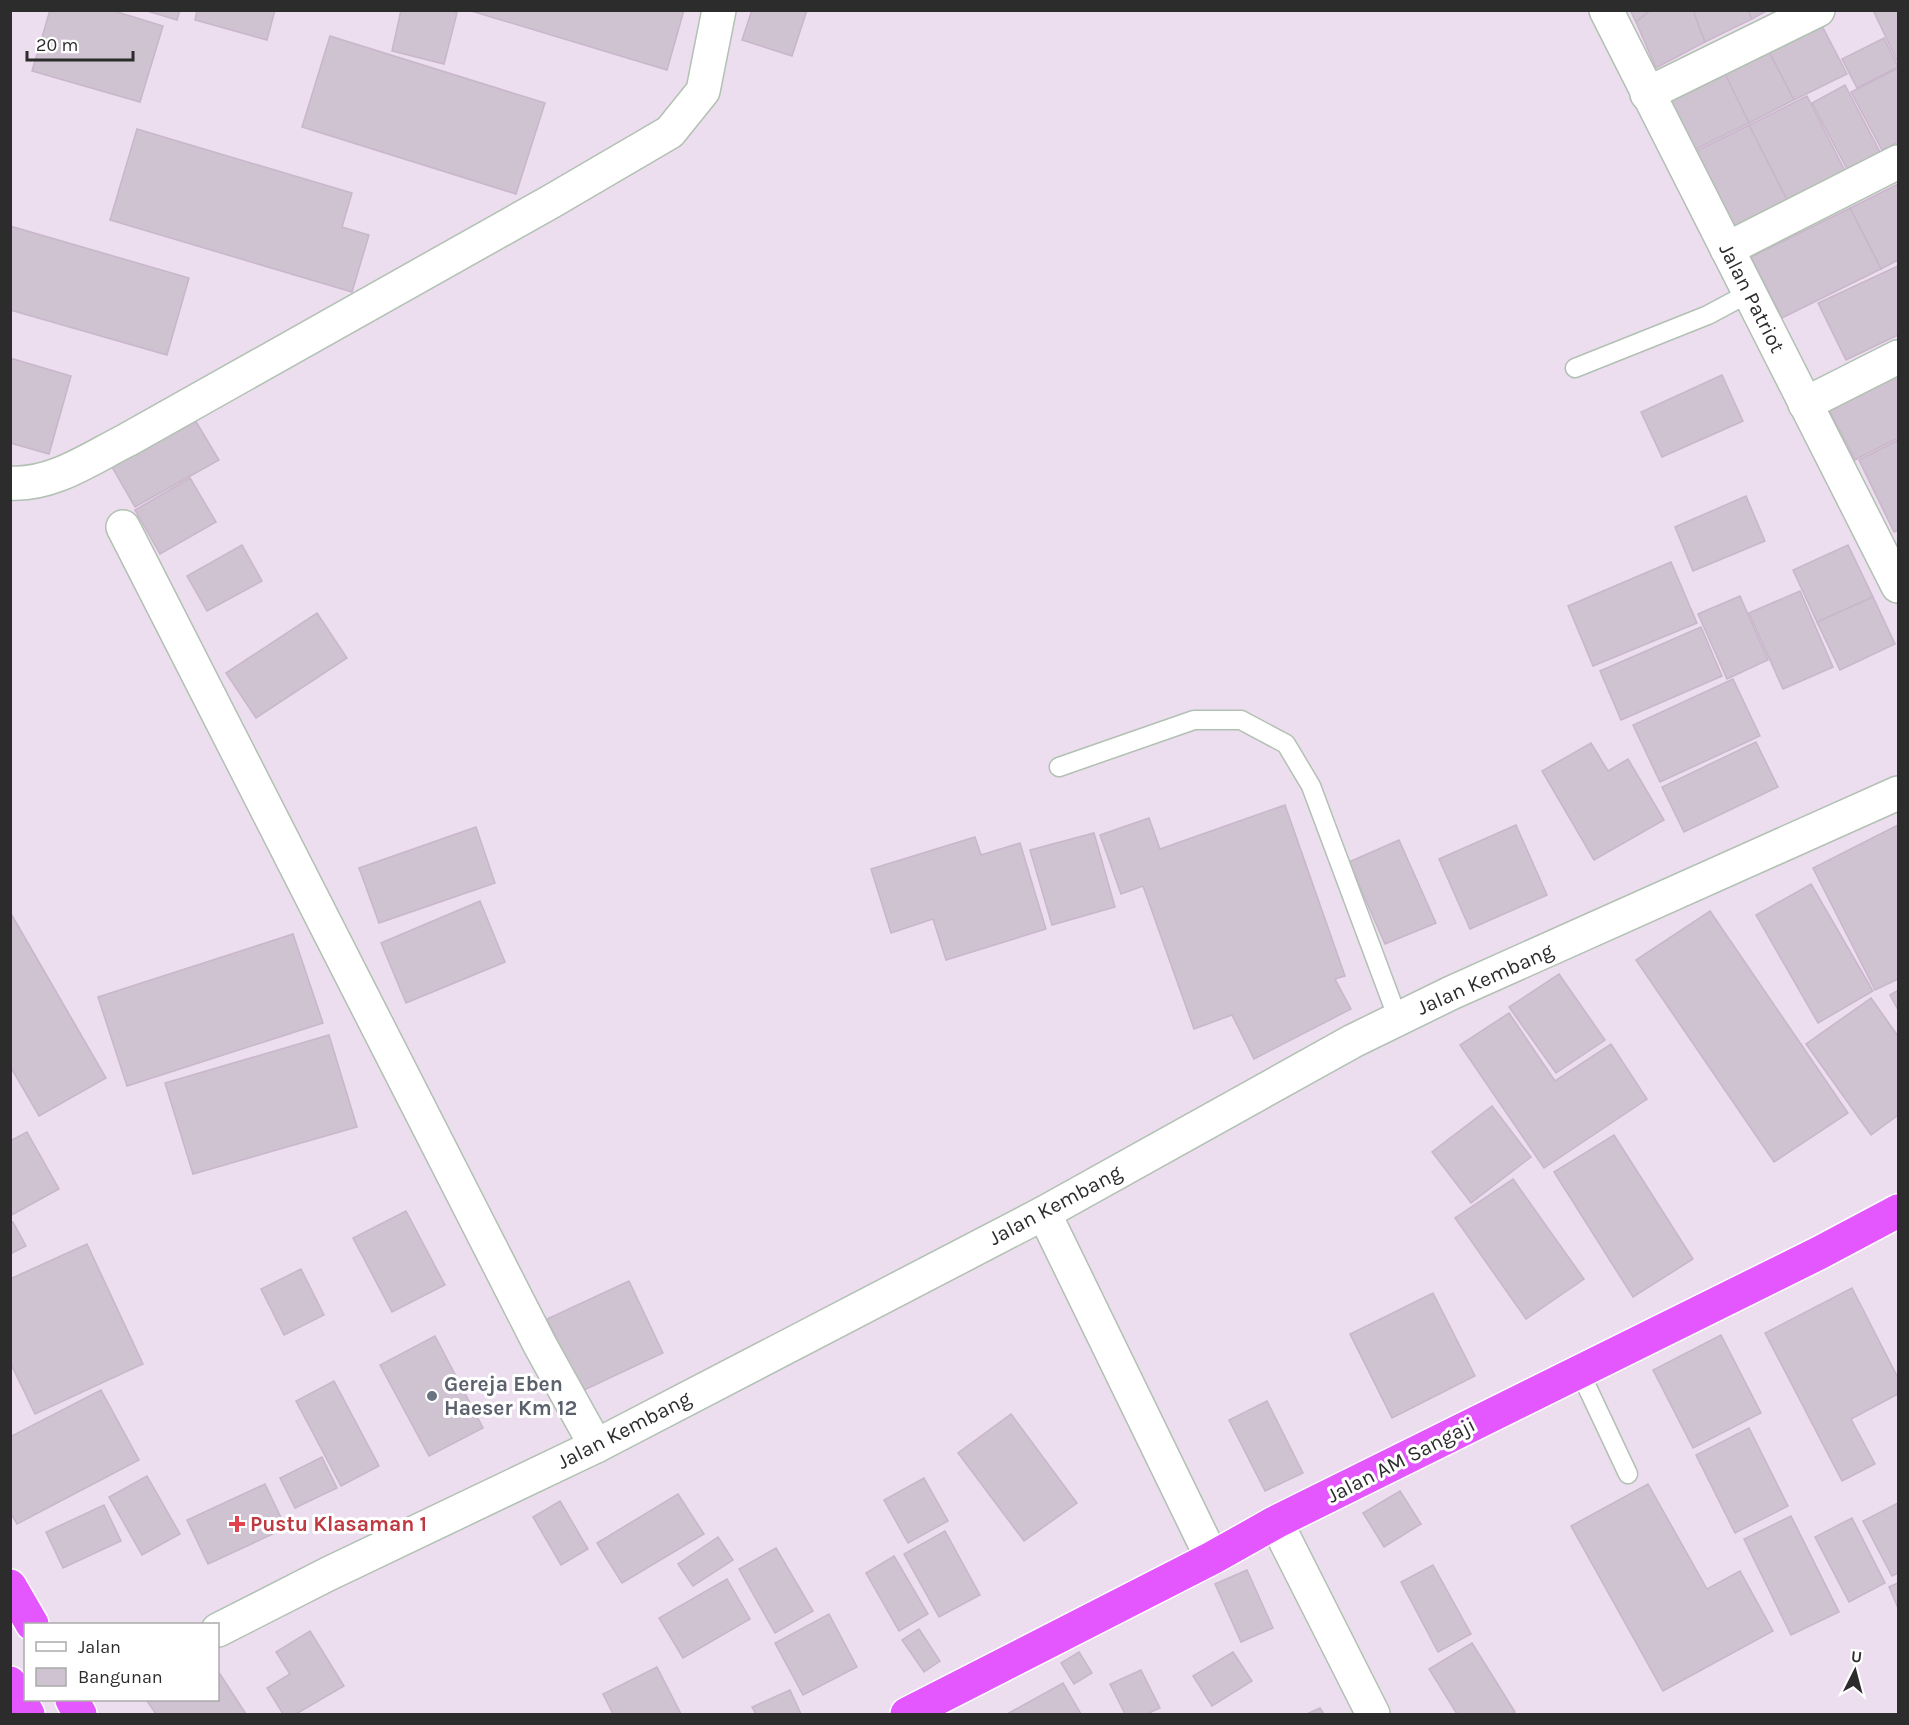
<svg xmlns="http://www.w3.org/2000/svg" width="1909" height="1725" font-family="Karla,sans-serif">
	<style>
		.building { fill: #cfc2d1; stroke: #c9b6cb; stroke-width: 1.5 }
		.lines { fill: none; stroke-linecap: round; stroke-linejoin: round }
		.service-casing { stroke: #b1c1b2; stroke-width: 21 }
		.minor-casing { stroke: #b1c1b2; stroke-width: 36 }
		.trunk-casing { stroke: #fff; stroke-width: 36 }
		.service { stroke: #fff; stroke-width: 18 }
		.minor { stroke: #fff; stroke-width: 33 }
		.trunk { stroke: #e456fe; stroke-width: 33 }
		.worship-dot { fill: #6b7280; stroke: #fff; stroke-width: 2 }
		.health-dot { fill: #e0444e; stroke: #fff; stroke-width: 2 }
		.labels { text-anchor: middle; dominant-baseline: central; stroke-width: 6; stroke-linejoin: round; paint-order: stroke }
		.street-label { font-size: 21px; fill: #2c2c2c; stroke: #fff }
		.worship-label { font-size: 21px; font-weight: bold; fill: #5b616d; stroke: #fff; text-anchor: start }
		.health-label { font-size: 21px; font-weight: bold; fill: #be3a42; stroke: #fff; text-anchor: start }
	</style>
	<rect width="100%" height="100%" fill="#ecddef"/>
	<g class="building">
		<polygon points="50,10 111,10 163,26 140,102 32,71"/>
		<polygon points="144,10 180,10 177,20"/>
		<polygon points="197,10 275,10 267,40 195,20"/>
		<polygon points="401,10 448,10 457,13 444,64 392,51"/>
		<polygon points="468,10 684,10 667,70"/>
		<polygon points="752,10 807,10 792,56 742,40"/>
		<polygon points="1630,10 1651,10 1636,22"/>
		<polygon points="1651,10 1693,10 1705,42 1656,68 1636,22"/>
		<polygon points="1693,10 1748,10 1752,19 1705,42"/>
		<polygon points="1748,10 1768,10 1752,19"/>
		<polygon points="1873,10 1898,10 1898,63"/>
		<polygon points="1819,20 1847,74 1794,100 1766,46"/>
		<polygon points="330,36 545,103 516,194 302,127"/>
		<polygon points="1884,38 1898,67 1857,88 1842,59"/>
		<polygon points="1766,46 1794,100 1749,123 1722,68"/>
		<polygon points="1722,68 1749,123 1692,151 1664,97"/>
		<polygon points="1898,68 1898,142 1882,150 1851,92"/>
		<polygon points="1845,85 1880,152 1847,169 1812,103"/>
		<polygon points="1807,96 1845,171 1787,200 1749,125"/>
		<polygon points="1749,125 1787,200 1730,228 1692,153"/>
		<polygon points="137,129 352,193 342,227 369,235 352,292 110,220"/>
		<polygon points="1898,184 1898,260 1881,269 1850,208"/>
		<polygon points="1850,208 1881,269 1782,318 1751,257"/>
		<polygon points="10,226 189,278 167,355 10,310"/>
		<polygon points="1898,266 1898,335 1846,360 1818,303"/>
		<polygon points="10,358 71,376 49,454 10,443"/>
		<polygon points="1898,368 1898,438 1855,460 1826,404"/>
		<polygon points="1722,375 1743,421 1662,457 1641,412"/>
		<polygon points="195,420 219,460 135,507 112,467"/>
		<polygon points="1898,440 1898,530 1894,532 1859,460"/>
		<polygon points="190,478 216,522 160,554 135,510"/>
		<polygon points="1746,496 1765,541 1693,571 1675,527"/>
		<polygon points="242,545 262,581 207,611 187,576"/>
		<polygon points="1848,545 1873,597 1817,622 1793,570"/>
		<polygon points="1671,562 1697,623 1593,666 1568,606"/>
		<polygon points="1800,591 1833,667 1783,689 1749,613"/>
		<polygon points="1740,596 1768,660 1727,679 1698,614"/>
		<polygon points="1873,597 1895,644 1840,670 1817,622"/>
		<polygon points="317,613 347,658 256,718 226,673"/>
		<polygon points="1701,627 1722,676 1621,720 1600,671"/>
		<polygon points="1733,679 1760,736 1660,782 1633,725"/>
		<polygon points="1756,742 1778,787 1684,832 1662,787"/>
		<polygon points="1591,743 1608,771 1628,759 1664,820 1594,860 1542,771"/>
		<polygon points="1285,805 1345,976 1335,979 1351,1009 1254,1059 1232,1015 1194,1029 1143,886 1121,894 1100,835 1149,818 1160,849"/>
		<polygon points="1516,825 1547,895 1470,929 1439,859"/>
		<polygon points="1898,825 1898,979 1875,990 1813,868"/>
		<polygon points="476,827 495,883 379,923 359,868"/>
		<polygon points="1094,833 1115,907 1052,925 1030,850"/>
		<polygon points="975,837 981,855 1020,843 1046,929 946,960 933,919 891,933 871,869"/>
		<polygon points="1399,840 1436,923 1385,944 1349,862"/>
		<polygon points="1811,884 1873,991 1818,1023 1756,915"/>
		<polygon points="480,901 505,962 406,1003 381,943"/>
		<polygon points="1710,911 1848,1113 1774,1162 1636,960"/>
		<polygon points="10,912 106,1078 39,1116 10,1066"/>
		<polygon points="293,934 323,1023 127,1086 98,997"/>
		<polygon points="1559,974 1605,1040 1556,1073 1509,1007"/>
		<polygon points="1898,990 1898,1010 1890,995"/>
		<polygon points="1871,998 1898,1036 1898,1115 1871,1135 1806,1044"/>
		<polygon points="1509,1013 1555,1081 1611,1044 1647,1099 1544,1168 1460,1045"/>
		<polygon points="329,1035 357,1127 193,1174 165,1083"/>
		<polygon points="1492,1106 1531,1157 1471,1203 1432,1152"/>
		<polygon points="27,1132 59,1189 10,1216 10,1141"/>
		<polygon points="1614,1135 1693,1259 1633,1297 1554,1172"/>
		<polygon points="1513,1179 1584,1279 1526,1319 1455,1218"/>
		<polygon points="406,1211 445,1285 392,1312 353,1238"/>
		<polygon points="13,1222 26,1246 10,1254 10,1223"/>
		<polygon points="87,1244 143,1364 35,1414 10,1362 10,1279"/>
		<polygon points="301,1269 324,1315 284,1335 261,1289"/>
		<polygon points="629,1281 663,1353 582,1391 547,1319"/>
		<polygon points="1852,1288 1898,1378 1898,1394 1851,1419 1875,1464 1842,1481 1765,1333"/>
		<polygon points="1433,1293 1475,1376 1392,1418 1350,1334"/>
		<polygon points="1721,1335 1761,1413 1693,1448 1653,1370"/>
		<polygon points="435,1336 483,1428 429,1456 380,1365"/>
		<polygon points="334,1381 379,1466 341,1486 296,1401"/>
		<polygon points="101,1390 139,1460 17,1524 10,1512 10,1437"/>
		<polygon points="1267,1401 1303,1473 1265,1491 1229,1420"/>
		<polygon points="1011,1414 1077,1503 1024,1541 958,1453"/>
		<polygon points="1749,1428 1788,1506 1735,1533 1696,1455"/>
		<polygon points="322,1457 337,1488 295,1508 280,1478"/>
		<polygon points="147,1476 180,1534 142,1555 109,1497"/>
		<polygon points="924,1478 948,1521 908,1543 884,1500"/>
		<polygon points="265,1484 286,1528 208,1564 187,1520"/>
		<polygon points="1648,1484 1707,1589 1740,1571 1773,1631 1663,1691 1571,1526"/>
		<polygon points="1400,1491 1421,1524 1384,1547 1363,1513"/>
		<polygon points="678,1494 704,1534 622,1583 597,1543"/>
		<polygon points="560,1501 588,1549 561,1565 533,1517"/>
		<polygon points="1898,1503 1898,1573 1892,1576 1863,1521"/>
		<polygon points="104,1505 121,1541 63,1568 46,1532"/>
		<polygon points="1791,1516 1839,1612 1791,1635 1744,1539"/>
		<polygon points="1852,1518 1885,1583 1849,1602 1815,1537"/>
		<polygon points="945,1531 980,1595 939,1617 904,1554"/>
		<polygon points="718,1537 733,1560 693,1586 678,1564"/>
		<polygon points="776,1548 813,1611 775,1633 739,1569"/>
		<polygon points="894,1556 928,1614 899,1631 866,1573"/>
		<polygon points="1433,1565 1471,1634 1438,1652 1401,1582"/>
		<polygon points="1247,1570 1273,1628 1241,1642 1215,1584"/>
		<polygon points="727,1579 750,1619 683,1658 659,1618"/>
		<polygon points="1898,1583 1898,1608 1889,1587"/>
		<polygon points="829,1614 857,1667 803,1695 775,1643"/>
		<polygon points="919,1629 940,1661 924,1672 902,1640"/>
		<polygon points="310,1631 344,1686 296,1714 283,1714 267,1688 290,1674 276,1652"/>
		<polygon points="1472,1643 1515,1712 1511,1714 1457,1714 1429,1669"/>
		<polygon points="1079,1652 1092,1673 1074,1684 1061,1663"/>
		<polygon points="1233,1652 1252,1681 1212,1706 1193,1676"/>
		<polygon points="657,1667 681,1714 613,1714 603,1694"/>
		<polygon points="1141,1670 1160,1708 1147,1714 1125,1714 1110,1684"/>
		<polygon points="218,1671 246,1714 156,1714 147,1701 218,1700"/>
		<polygon points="1063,1683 1081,1714 1007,1714"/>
		<polygon points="790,1690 801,1714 756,1714 752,1707"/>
		<polygon points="1320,1708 1324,1714 1307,1714"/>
	</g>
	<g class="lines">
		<g class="service-casing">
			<g id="service">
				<polyline points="1575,368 1708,315 1749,293"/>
				<polyline points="1059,767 1194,720 1241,720 1286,744 1311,786 1398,1019"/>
				<polyline points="1579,1370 1628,1474"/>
			</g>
		</g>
		<g class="minor-casing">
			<g id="minor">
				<polyline points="1606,10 1898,586"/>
				<polyline points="1647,94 1818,10"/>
				<polyline points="1727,249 1898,162"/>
				<polyline points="1805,404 1898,357"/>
				<path d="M10,483C52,486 91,458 127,440L552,201L670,132L703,91L719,10"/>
				<polyline points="123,527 540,1345 596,1446"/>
				<polyline points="1044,1213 1212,1558"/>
				<polyline points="1276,1522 1373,1714"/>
				<polyline points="218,1630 328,1574 596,1446 1044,1213 1353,1041 1451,993 1898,793"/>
			</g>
		</g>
		<g class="trunk-casing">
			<g id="trunk">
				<polyline points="10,1586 32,1624"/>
				<polyline points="10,1683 28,1714"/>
				<polyline points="72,1700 80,1714"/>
				<polyline points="907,1714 1212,1558 1276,1522 1819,1253 1898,1211"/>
			</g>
		</g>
		<use href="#service" class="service"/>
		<use href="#minor" class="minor"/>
		<use href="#trunk" class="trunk"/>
	</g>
	<circle class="worship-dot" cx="432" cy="1396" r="6"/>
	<path class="health-dot" d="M234 1515h6v6h6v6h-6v6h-6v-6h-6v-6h6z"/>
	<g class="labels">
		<g class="street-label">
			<text transform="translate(1752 298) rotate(63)">Jalan Patriot</text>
			<text transform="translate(1485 979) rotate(-24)">Jalan Kembang</text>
			<text transform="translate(1055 1205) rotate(-28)">Jalan Kembang</text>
			<text transform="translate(624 1430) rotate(-27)">Jalan Kembang</text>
			<text transform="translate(1401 1460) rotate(-27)">Jalan AM Sangaji</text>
		</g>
		<g class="worship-label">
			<text x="444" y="1384">Gereja Eben<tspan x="444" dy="24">Haeser Km 12</tspan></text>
		</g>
		<g class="health-label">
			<text x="250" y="1524">Pustu Klasaman 1</text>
		</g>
	</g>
	<rect width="1909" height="1725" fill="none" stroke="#2c2c2c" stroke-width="24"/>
	<rect x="24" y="1623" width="195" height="78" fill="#ffffff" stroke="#ababab" stroke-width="1.5"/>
	<rect x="36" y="1642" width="30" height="9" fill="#ffffff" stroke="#ababab" stroke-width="1.5"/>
	<text x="78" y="1653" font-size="18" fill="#2c2c2c">Jalan</text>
	<rect x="36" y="1668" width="30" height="18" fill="#cfc2d1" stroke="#ababab" stroke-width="1.5"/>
	<text x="78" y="1683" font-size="18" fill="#2c2c2c">Bangunan</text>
	<g transform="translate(1855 1671) rotate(6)" stroke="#ffffff" stroke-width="4.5" paint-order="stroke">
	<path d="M0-4.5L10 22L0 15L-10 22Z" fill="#2c2c2c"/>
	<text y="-9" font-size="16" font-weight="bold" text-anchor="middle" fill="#2c2c2c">U</text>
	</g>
	<path d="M27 51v9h106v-9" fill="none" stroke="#2c2c2c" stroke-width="3"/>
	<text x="36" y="51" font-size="18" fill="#2c2c2c" stroke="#ffffff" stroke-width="4.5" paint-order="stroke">20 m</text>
</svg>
